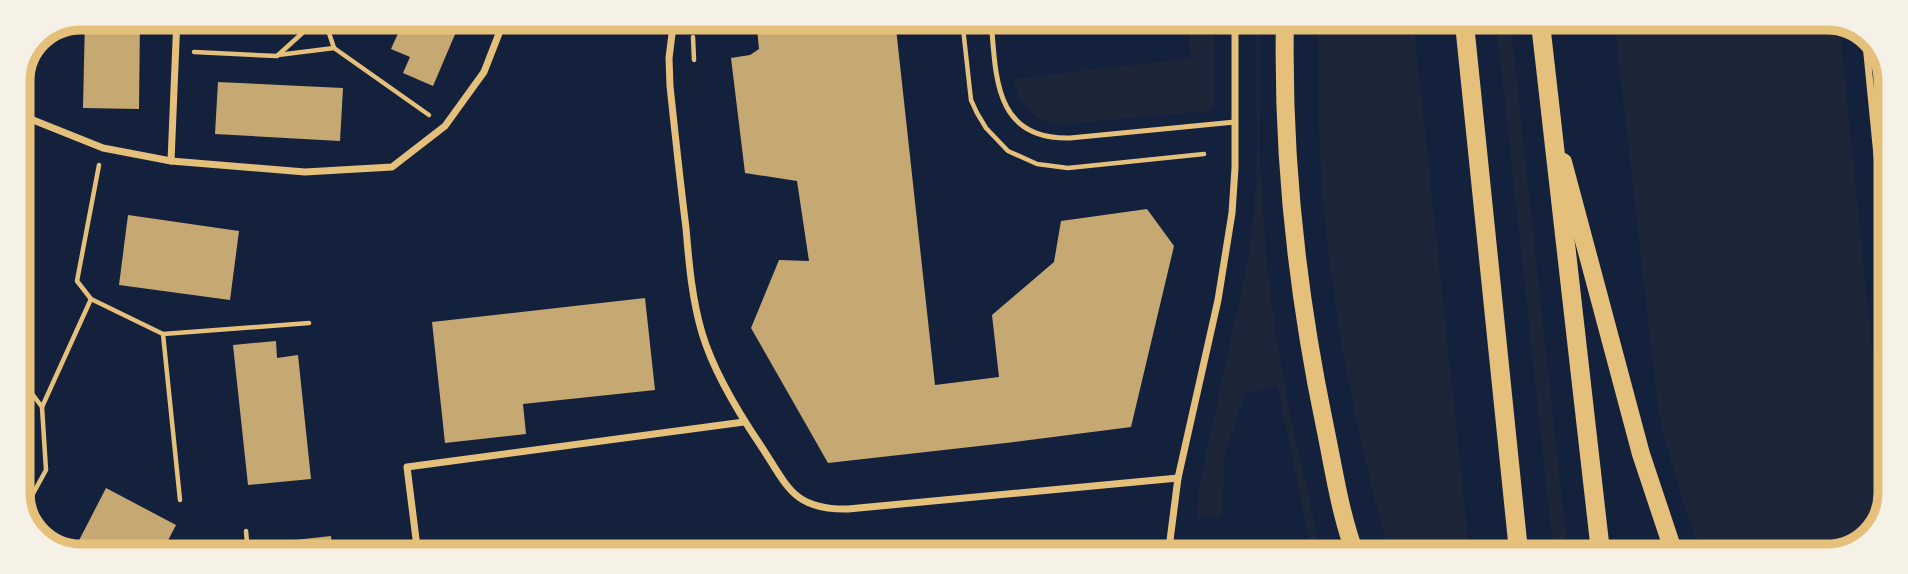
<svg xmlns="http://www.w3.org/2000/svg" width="1908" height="574" font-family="Georgia,serif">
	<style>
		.green { fill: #1d2539 }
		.building { fill: #c6a872 }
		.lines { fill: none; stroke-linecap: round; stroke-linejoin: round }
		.path { stroke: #e5c07b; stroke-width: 4.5 }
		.service { stroke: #e5c07b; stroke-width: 5 }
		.minor { stroke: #e5c07b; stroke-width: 7 }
		.primary { stroke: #e5c07b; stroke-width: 18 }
		.trunk { stroke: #e5c07b; stroke-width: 19 }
		.rim { fill: none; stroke: #e5c07b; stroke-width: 9 }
	</style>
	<rect width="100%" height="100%" fill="#14213d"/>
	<g class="green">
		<path d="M1187,19H1213L1214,105L1208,111L1056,125C1032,119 1017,102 1013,79L1191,58Z"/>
		<polygon points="1256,19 1259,19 1259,153 1267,266 1276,337 1291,419 1322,556 1313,556 1277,385 1245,393 1225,454 1222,515 1197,518 1199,488 1249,256 1254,213 1257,153"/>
		<path d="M1318,19H1413L1470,556H1390C1357,440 1334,320 1323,200C1318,140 1318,80 1318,19Z"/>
		<polygon points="1496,19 1510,19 1568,556 1554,556"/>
		<path d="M1614,19L1839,20L1888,510L1866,543L1827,556H1703C1684,508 1669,459 1658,408Z"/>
	</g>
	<g class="building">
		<polygon points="85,18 140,18 139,109 83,108"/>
		<polygon points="222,18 275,18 274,33 221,30"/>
		<polygon points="405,18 462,18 433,86 403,73 410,57 391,49"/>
		<polygon points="756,18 895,19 935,385 999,377 992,315 1054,262 1061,221 1147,209 1174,246 1131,427 1006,443 828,463 751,328 779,260 809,261 797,181 745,173 731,58 750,55 759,49"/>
		<polygon points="218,82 343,88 340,141 215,134"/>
		<polygon points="128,215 239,231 230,300 119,285"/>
		<polygon points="645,298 655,390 523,404 526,434 445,443 432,322"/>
		<polygon points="276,341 277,358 298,355 311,479 248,485 233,345"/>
		<polygon points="106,488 176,525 161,554 72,554"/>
		<polygon points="331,536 333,555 259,554 258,544"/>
	</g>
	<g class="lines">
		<g class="path">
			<polyline points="324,18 334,48 429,115"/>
			<polyline points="962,19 971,100 977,113 986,128 1008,151 1037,164 1068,168 1204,154"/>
			<polyline points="693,37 694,60"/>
			<polyline points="194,52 277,56 319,18"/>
			<polyline points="278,55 334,48"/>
			<polyline points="99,165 77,281 91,299 163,334 309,323"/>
			<polyline points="163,334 180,500"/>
			<polyline points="18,375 42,407 46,470 23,512"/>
			<polyline points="42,407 91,299"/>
			<polyline points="246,531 248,554"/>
		</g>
		<path class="service" d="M991,19C996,75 993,140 1070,138L1235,122"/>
		<g class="minor">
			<path d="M674,18L669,58L670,86C675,133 680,181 686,228C689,264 692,299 702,333C714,373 738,412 761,446C788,487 793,510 848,509L1178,478"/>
			<polyline points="1865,34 1889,277"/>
			<polyline points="18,114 103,148 171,161 305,172 392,167 445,126 484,72 505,18"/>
			<polyline points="171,161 177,18"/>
			<polyline points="418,555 407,467 744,422"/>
			<polyline points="1168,556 1178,478 1218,300 1232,213 1235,168 1235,19"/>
		</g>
		<g class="primary">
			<path d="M1285,19C1282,156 1297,293 1325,427C1334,470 1340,514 1356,556"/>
			<polyline points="1563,162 1641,454 1675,556"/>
		</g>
		<g class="trunk">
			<polyline points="1464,19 1519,556"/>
			<polyline points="1540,19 1601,556"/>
		</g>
	</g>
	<path d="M0 0H1908V574H0ZM81 30H1827A51 51 0 0 1 1878 81V493A51 51 0 0 1 1827 544H81A51 51 0 0 1 30 493V81A51 51 0 0 1 81 30Z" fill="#f6f1e7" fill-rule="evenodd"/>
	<path class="rim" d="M81 30H1827A51 51 0 0 1 1878 81V493A51 51 0 0 1 1827 544H81A51 51 0 0 1 30 493V81A51 51 0 0 1 81 30Z"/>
</svg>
